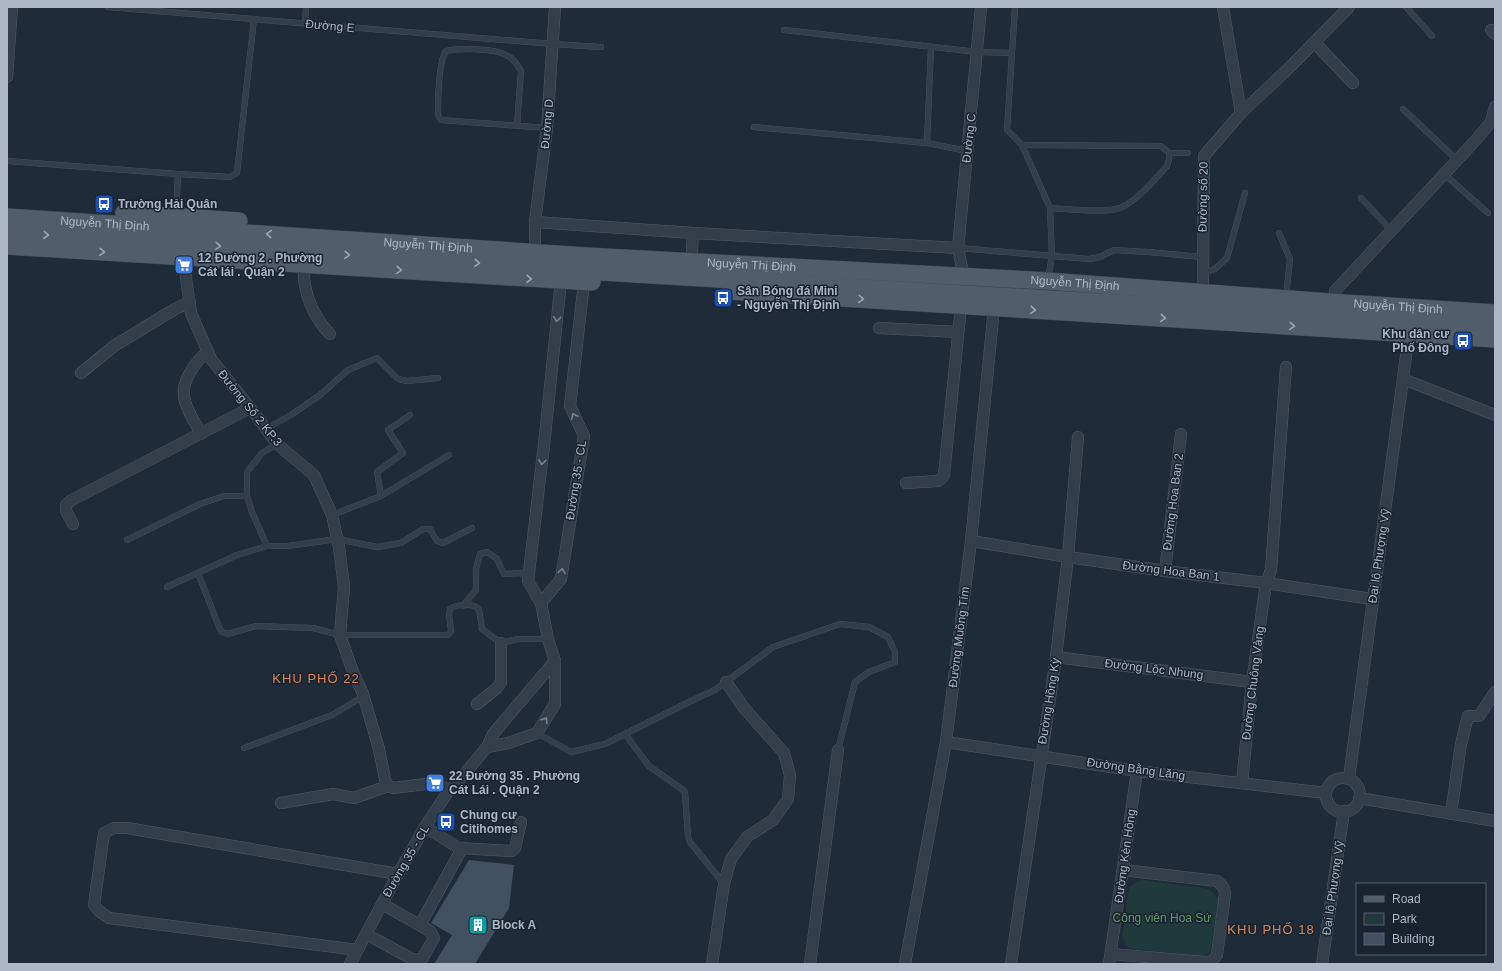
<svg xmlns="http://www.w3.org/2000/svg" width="1502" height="971" font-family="Arial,sans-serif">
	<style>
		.green { fill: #203a3b }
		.building { fill: #415162 }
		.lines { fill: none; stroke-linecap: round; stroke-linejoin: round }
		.service-casing { stroke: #4f5b68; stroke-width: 6 }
		.minor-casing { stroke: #4f5b68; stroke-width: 12 }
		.primary-casing { stroke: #3b4754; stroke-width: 18 }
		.service { stroke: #323e4a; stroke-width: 5.5 }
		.minor { stroke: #323e4a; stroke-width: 11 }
		.primary { stroke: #505d6b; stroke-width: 17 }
		.oneway { stroke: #9aa6b5 }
		.oneway2 { stroke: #75818f }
		.labels { text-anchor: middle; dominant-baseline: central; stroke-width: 3; stroke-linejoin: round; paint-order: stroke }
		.street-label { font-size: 12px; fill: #acb8c7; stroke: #18232f }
		.poi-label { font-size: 12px; font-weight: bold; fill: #acb8c7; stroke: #18232f; text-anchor: start }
		.park-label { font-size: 12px; fill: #619a6a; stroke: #18232f }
		.neighbourhood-label { font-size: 13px; letter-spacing: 1px; fill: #de8450; stroke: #18232f }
	</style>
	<rect width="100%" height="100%" fill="#1e2c3a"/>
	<path class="green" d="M1142,880L1204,888C1210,890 1214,893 1218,898L1211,949L1209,953L1201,956L1131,949L1127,946L1122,937L1129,888L1138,881Z"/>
	<polygon class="building" points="469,860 514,865 509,908 475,964 434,964 452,935 431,923"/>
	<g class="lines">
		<g class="service-casing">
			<g id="service">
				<polyline points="108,7 553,44 601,47"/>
				<polyline points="1015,7 1007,130 1022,145 1050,208 1052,256 1049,273"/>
				<polyline points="1406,7 1432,36"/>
				<polyline points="305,23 306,7"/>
				<polyline points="784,30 978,52 1011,53"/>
				<polyline points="1403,109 1457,160"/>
				<path d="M517,126L521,71C517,64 513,58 506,55C493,48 459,48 446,51C438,62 438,101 438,115L441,120L547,128"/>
				<polyline points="754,127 927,143 967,151"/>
				<polyline points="927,143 931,47"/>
				<path d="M1022,145L1161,146L1169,153V160L1167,166C1155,179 1133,206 1116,209C1098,213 1069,209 1050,208"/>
				<polyline points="1169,153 1188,153"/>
				<polyline points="7,161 178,174 176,216"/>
				<polyline points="178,174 230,177 237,173 254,19"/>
				<polyline points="1444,174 1488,213"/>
				<polyline points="1361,198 1391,230"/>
				<polyline points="1279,233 1290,259 1287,288"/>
				<polyline points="958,248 1089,259 1100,257 1114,250 1148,252 1202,257"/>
				<polyline points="1202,273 1215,269 1227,258 1245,193"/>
				<polyline points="266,429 291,415 320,395 348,370 377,358 398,379 407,381 438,378"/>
				<polyline points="381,496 377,472 403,453 388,430 410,415"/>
				<polyline points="332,515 381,496 449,455"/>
				<polyline points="127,540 200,504 224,496 247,496"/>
				<polyline points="267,546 252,512 247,496 247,472 262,453 277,444"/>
				<path d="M198,573L219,627L222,632L228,634L256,626L313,628L340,635H448L451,631L449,615L450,609C457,604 472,603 479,609L482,629L501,643L518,639H548"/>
				<polyline points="167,587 237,555 267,546 288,546 337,539 377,547 401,543 423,529 430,529 437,541 443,543 472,528"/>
				<polyline points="463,606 476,590 476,569 480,554 487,552 497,559 504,574 528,573"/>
				<polyline points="537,733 571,752 605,744 693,700 715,690 773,647 840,624 869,627 888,637 895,652 895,662 869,672 855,682 838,750"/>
				<polyline points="625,734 649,766 683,790 685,792 688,837 690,842 724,884"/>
				<polyline points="244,748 332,715 364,696"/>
			</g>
		</g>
		<g class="minor-casing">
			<g id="minor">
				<polyline points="1223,7 1241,113"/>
				<polyline points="1491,30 1495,34"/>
				<polyline points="1314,42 1353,83"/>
				<polyline points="7,77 12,7"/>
				<polyline points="535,222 693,233 958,248"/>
				<polyline points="535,242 535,222 547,128 555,7"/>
				<polyline points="692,251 693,233"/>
				<polyline points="183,257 191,313 211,359 256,415 277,444 314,475 332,515 339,547 344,587 340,635 353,672 363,694 379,749 385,779 388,786 393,788 434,783 449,790"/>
				<path d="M304,264C302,289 312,316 330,334"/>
				<polyline points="962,268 958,248 981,7"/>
				<polyline points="1203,283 1204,156 1241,113 1291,66 1349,7"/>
				<polyline points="1335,291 1475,141 1491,122 1495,107"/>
				<polyline points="879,328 958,332"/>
				<polyline points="81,373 114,346 175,309 190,302"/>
				<polyline points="1403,379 1495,415"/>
				<path d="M201,434C195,422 186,410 184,397C181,381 196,361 208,351"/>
				<polyline points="906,483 938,481 942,478 944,475 961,306"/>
				<polyline points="73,524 66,511 66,505 70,501 250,408"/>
				<polyline points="971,541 1068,557 1165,571 1266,583 1372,599"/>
				<polyline points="1165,571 1181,434"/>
				<polyline points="541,603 561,579 584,436 570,406 584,282"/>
				<polyline points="1056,657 1252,682"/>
				<polyline points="477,704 497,688 501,682 501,643"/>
				<polyline points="946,742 1137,771 1326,793"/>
				<polyline points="487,747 508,743 537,733 555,704 555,661 548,639 541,603 528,581 545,436 561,280"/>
				<polyline points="1349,778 1409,334"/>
				<circle cx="1343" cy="795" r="17"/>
				<polyline points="1242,783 1252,682 1266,583 1271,570 1286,367"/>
				<polyline points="1359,798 1495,821"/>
				<polyline points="281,803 333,794 354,798 388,786"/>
				<polyline points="1451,814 1461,744 1468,716 1479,716 1495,692"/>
				<polyline points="459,848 512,851 515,848 521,822"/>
				<polyline points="420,925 460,852 459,848 425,827"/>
				<polyline points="366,934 414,960 422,959 434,938 430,931 382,904"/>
				<polyline points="358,950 109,918 99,911 94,905 104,833 114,828 127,828 398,874"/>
				<path d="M1111,954L1204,962C1211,962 1214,960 1217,955L1225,893C1224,887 1222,885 1217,881L1123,870"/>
				<polyline points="350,964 398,874 425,827 449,790 457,783 487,747 493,734 555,661"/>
				<polyline points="712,964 724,884 731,859 748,836 773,820 788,799 790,775 784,753 744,708 726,682"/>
				<polyline points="810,964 838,750"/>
				<polyline points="905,964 946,742 971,541 994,308"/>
				<polyline points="1011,964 1056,657 1068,557 1078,437"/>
				<polyline points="1109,964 1137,771"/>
				<polyline points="1322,964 1344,811"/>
			</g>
		</g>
		<g class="primary-casing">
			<g id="primary">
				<polyline points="124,213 239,221"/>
				<path id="s1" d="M7,217L586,256L1048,281L1329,302L1495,313"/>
				<polyline points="7,233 561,268 585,271 1495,326"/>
				<polyline points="7,246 592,282"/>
				<polyline points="730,291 1495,339"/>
			</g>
		</g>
		<use href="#service" class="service"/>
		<use href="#minor" class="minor"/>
		<use href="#primary" class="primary"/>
	</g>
	<defs><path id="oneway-chevron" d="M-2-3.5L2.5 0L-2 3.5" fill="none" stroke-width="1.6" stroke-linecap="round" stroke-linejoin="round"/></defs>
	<g class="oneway">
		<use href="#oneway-chevron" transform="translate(269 234) rotate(-176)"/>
		<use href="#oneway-chevron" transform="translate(46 235) rotate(3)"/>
		<use href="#oneway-chevron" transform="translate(218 246) rotate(4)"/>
		<use href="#oneway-chevron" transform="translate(102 252) rotate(4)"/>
		<use href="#oneway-chevron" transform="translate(347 255) rotate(4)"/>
		<use href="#oneway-chevron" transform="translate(477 263) rotate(4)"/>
		<use href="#oneway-chevron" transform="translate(399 270) rotate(4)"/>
		<use href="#oneway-chevron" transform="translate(529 279) rotate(4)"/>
		<use href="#oneway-chevron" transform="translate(861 299) rotate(4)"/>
		<use href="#oneway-chevron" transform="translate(1033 310) rotate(4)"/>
		<use href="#oneway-chevron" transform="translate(1163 318) rotate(4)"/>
		<use href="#oneway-chevron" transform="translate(1292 326) rotate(4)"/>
	</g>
	<g class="oneway2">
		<use href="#oneway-chevron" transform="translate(557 319) rotate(96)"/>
		<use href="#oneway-chevron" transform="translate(574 416) rotate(-115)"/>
		<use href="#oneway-chevron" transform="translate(542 462) rotate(97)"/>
		<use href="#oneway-chevron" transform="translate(562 571) rotate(-81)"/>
		<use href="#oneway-chevron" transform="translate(545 720) rotate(-58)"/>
	</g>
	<defs>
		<g id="bus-square" transform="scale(1)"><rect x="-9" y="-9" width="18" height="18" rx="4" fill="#1a4fb4" stroke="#18232f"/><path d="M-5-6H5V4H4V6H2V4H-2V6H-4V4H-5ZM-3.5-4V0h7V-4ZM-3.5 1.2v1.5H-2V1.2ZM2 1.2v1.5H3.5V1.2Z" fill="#fff"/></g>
		<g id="supermarket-square" transform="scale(1)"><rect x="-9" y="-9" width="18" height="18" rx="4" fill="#3f7fe0" stroke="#18232f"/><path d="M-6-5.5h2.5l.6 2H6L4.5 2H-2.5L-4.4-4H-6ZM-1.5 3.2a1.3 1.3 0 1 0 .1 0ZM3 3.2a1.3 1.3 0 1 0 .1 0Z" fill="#fff"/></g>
		<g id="building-square" transform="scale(1)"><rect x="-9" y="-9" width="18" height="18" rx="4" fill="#0f9aa8" stroke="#18232f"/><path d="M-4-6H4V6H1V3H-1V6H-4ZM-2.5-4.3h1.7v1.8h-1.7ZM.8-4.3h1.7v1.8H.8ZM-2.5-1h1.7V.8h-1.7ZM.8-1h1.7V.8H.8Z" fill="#fff"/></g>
	</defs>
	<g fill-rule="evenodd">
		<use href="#bus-square" x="104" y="204"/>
		<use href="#supermarket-square" x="184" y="265"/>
		<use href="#bus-square" x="723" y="298"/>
		<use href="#bus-square" x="1463" y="341"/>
		<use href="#supermarket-square" x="435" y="783"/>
		<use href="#bus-square" x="446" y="822"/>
		<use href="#building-square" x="478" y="925"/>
	</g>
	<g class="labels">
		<g class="street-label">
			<text transform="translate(330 26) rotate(5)">Đường E</text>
			<text transform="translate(547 124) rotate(-85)">Đường D</text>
			<text transform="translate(969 138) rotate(-84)">Đường C</text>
			<text transform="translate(1203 197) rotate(-89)">Đường số 20</text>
			<text stroke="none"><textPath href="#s1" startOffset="98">Nguyễn Thị Định</textPath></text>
			<text stroke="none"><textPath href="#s1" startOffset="422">Nguyễn Thị Định</textPath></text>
			<text stroke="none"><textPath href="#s1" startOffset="746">Nguyễn Thị Định</textPath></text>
			<text stroke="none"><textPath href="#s1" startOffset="1070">Nguyễn Thị Định</textPath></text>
			<text stroke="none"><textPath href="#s1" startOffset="1394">Nguyễn Thị Định</textPath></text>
			<text transform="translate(250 408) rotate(51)">Đường Số 2 KP.3</text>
			<text transform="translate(576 480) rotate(-81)">Đường 35 - CL</text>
			<text transform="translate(1173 502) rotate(-83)">Đường Hoa Ban 2</text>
			<text transform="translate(1379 556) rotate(-82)">Đại lộ Phượng Vỹ</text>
			<text transform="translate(1171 571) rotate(7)">Đường Hoa Ban 1</text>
			<text transform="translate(959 637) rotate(-83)">Đường Muồng Tím</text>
			<text transform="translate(1154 669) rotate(7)">Đường Lộc Nhung</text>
			<text transform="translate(1253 683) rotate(-83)">Đường Chuông Vàng</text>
			<text transform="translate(1049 701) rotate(-81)">Đường Hồng Kỳ</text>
			<text transform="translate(1136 769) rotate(8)">Đường Bằng Lăng</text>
			<text transform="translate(1125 856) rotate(-82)">Đường Kèn Hồng</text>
			<text transform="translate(406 861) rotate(-60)">Đường 35 - CL</text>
			<text transform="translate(1333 888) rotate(-82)">Đại lộ Phượng Vỹ</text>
		</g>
		<g class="poi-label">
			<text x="118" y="204">Trường Hải Quân</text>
			<text x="198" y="258">12 Đường 2 . Phường<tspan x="198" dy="14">Cát lái . Quận 2</tspan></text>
			<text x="737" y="291">Sân Bóng đá Mini<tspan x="737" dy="14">- Nguyễn Thị Định</tspan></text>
			<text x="1449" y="334" text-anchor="end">Khu dân cư<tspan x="1449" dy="14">Phố Đông</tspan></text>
			<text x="449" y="776">22 Đường 35 . Phường<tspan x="449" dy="14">Cát Lái . Quận 2</tspan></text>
			<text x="460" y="815">Chung cư<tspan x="460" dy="14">Citihomes</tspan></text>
			<text x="492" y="925">Block A</text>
		</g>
		<g class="park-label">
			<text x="1162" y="918">Công viên Hoa Sứ</text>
		</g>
		<g class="neighbourhood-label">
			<text x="316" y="678">KHU PHỐ 22</text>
			<text x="1271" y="929">KHU PHỐ 18</text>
		</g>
	</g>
	<rect width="1502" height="971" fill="none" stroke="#acb8c7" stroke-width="16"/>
	<rect x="1356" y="883" width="130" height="72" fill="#18232f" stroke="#535f6c"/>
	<rect x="1364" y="896" width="20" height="6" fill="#505d6b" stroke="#535f6c"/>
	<text x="1392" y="903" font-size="12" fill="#acb8c7">Road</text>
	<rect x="1364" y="913" width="20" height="12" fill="#203a3b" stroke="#535f6c"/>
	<text x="1392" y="923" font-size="12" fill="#acb8c7">Park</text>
	<rect x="1364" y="933" width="20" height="12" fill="#415162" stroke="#535f6c"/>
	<text x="1392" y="943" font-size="12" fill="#acb8c7">Building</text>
</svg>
